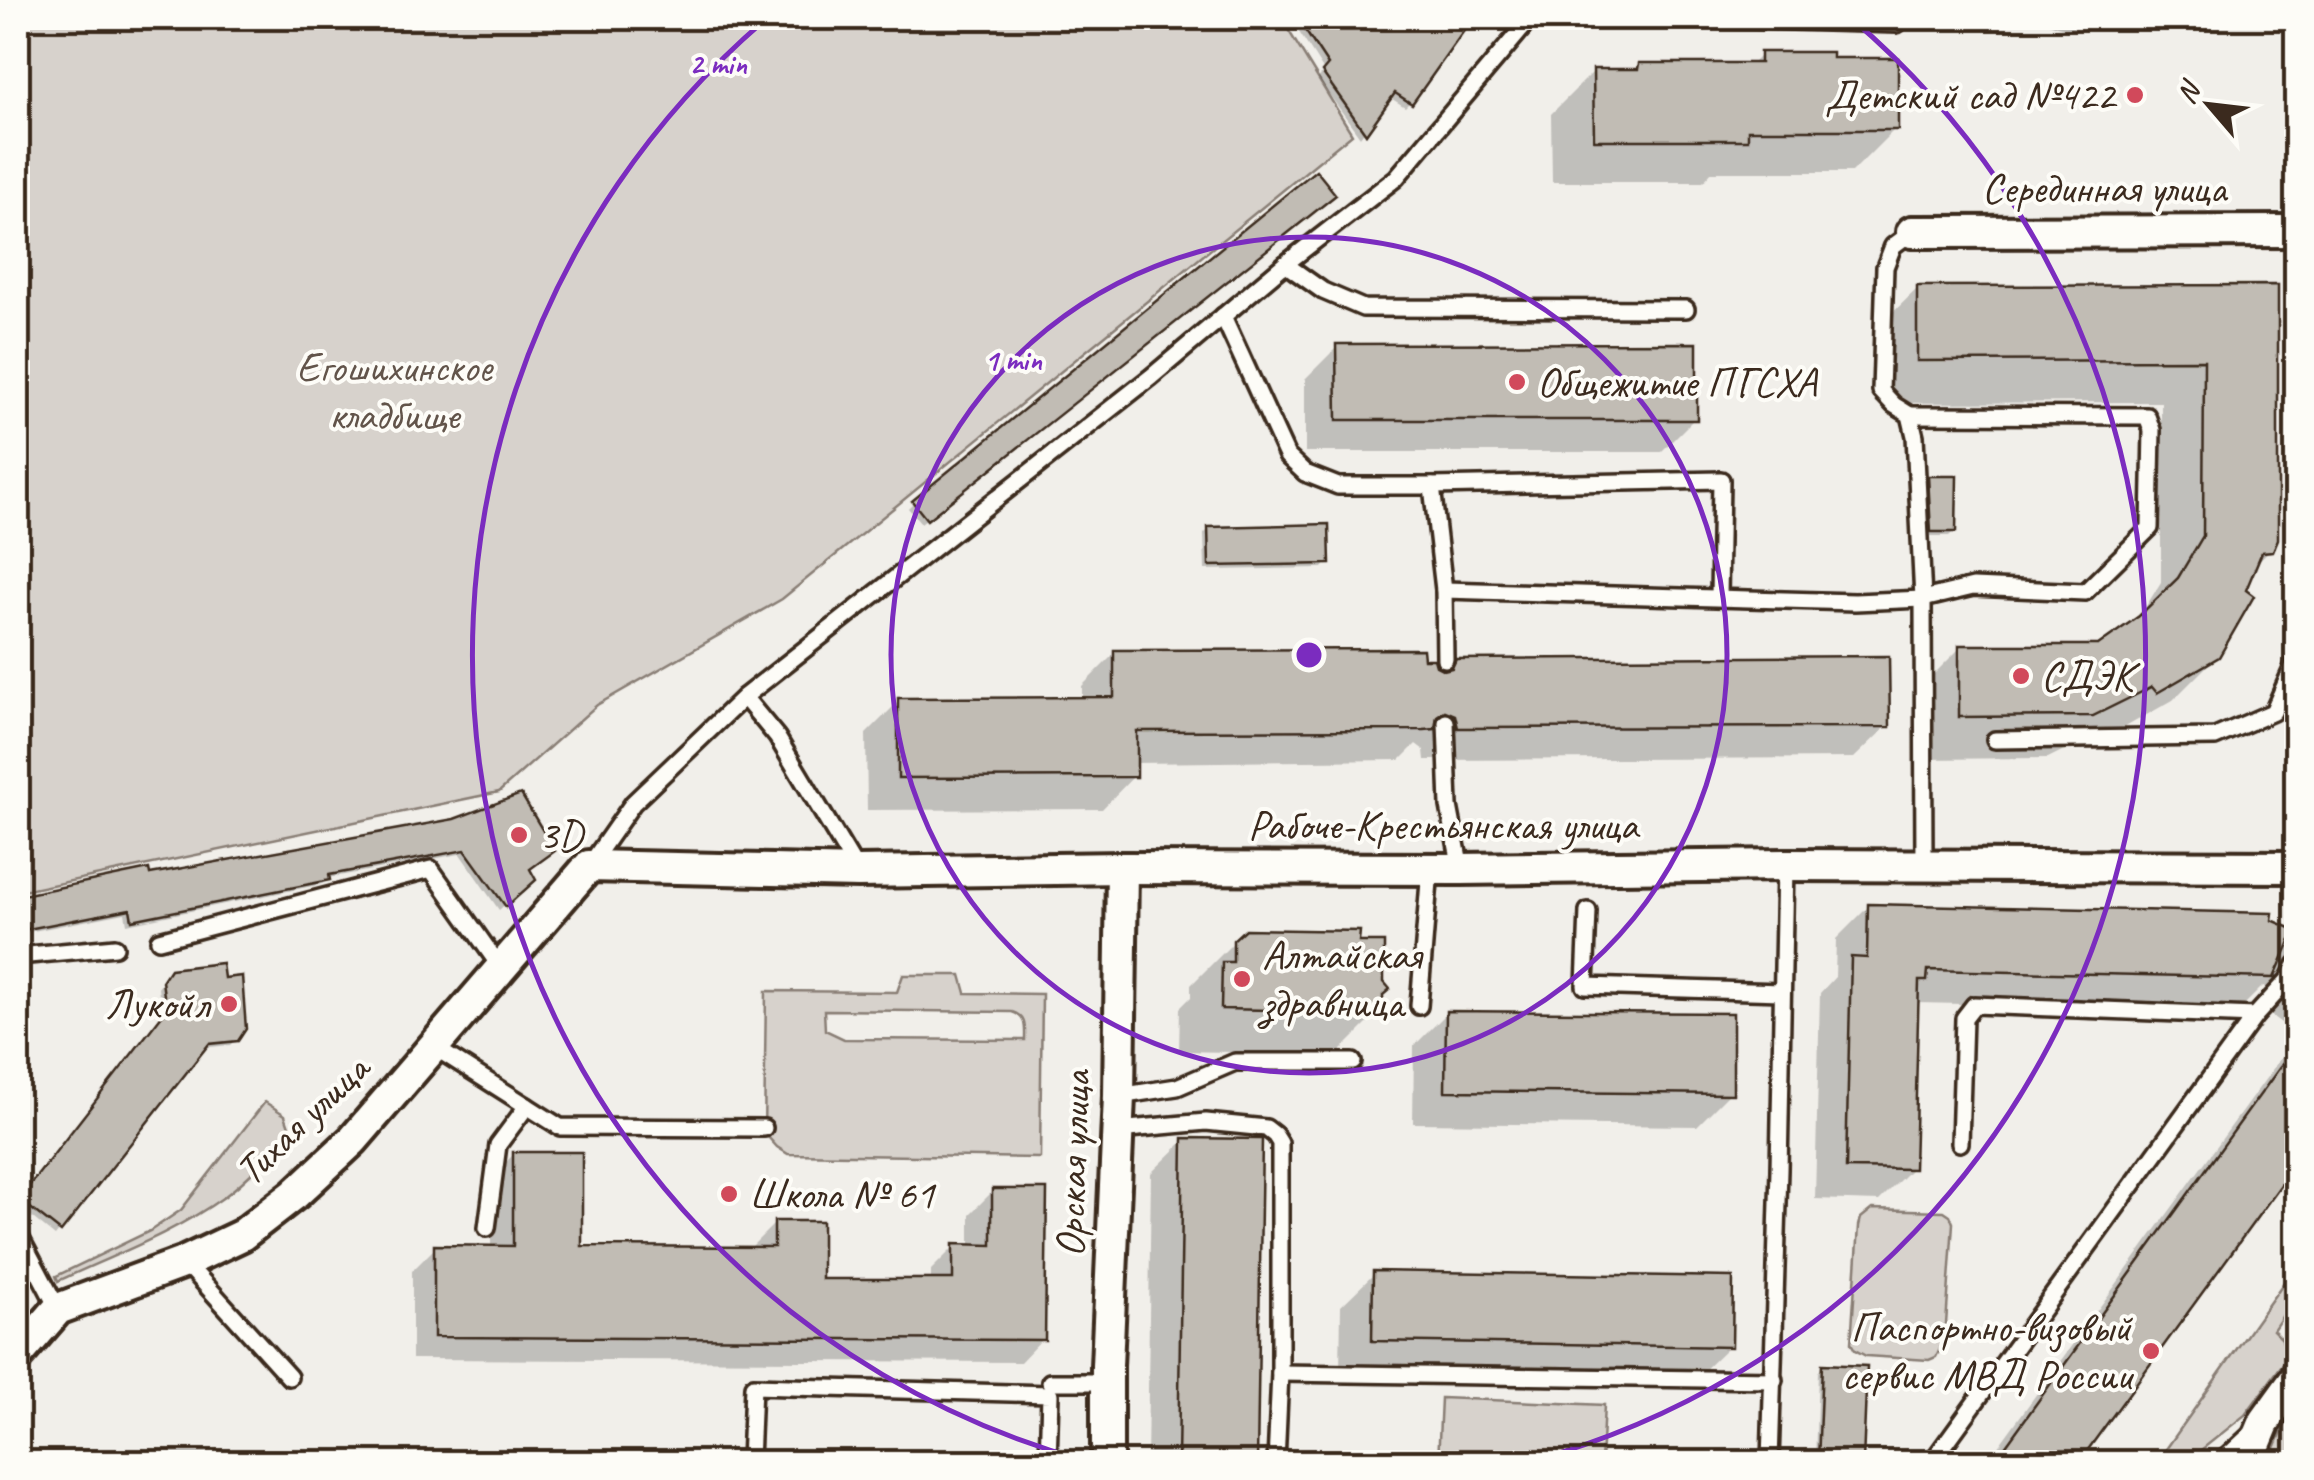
<svg xmlns="http://www.w3.org/2000/svg" width="2314" height="1480" font-family="Caveat,sans-serif">
	<style>
		.green { fill: #d7d2cc; stroke: #897e75; stroke-width: 2.5; fill-rule: evenodd }
		.shadow { fill: #0003 }
		.building { fill: #c1bcb4; stroke: #3b2a1e; stroke-width: 2.5 }
		.lines { fill: none; stroke-linecap: round; stroke-linejoin: round }
		.lane-casing { stroke: #3b2a1e; stroke-width: 22 }
		.street-casing { stroke: #3b2a1e; stroke-width: 38 }
		.lane { stroke: #fdfcf7; stroke-width: 15 }
		.street { stroke: #fdfcf7; stroke-width: 30 }
		.ring { fill: none; stroke: #7b2cbf; stroke-width: 5 }
		.poi-dot { fill: #d1495b; stroke: #fdfcf7; stroke-width: 4 }
		.labels { text-anchor: middle; dominant-baseline: central; stroke-width: 8; stroke-linejoin: round; paint-order: stroke }
		.poi-label { font-size: 42px; fill: #3b2a1e; stroke: #fdfcf7; text-anchor: start }
		.street-label { font-size: 42px; fill: #3b2a1e; stroke: #fdfcf7 }
		.park-label { font-size: 42px; fill: #62544a; stroke: #fdfcf7 }
		.centre { fill: #7b2cbf; stroke: #fdfcf7; stroke-width: 5 }
		.ring-label { font-size: 30px; text-anchor: middle; font-weight: bold; fill: #7b2cbf; stroke: #fdfcf7; stroke-width: 8; stroke-linejoin: round; paint-order: stroke }
	</style>
	<rect width="100%" height="100%" fill="#f1efea"/>
	<filter id="ink" filterUnits="userSpaceOnUse"><feTurbulence type="fractalNoise" baseFrequency=".01" numOctaves="2"/><feDisplacementMap in="SourceGraphic" scale="20" xChannelSelector="R" yChannelSelector="G"/><feConvolveMatrix kernelMatrix="1 2 1 2 8 2 1 2 1" color-interpolation-filters="sRGB"/></filter>
	<g filter="url(#ink)">
		<g class="green">
			<polygon points="18,18 1281,18 1352,134 782,599 597,705 499,792 18,892"/>
			<path d="M903,975H961L966,993L1042,994L1040,1158L788,1154L777,1147L768,1137H764L766,991L897,992ZM824,1010L1012,1012C1027,1017 1025,1027 1025,1040L844,1039L825,1030Z"/>
			<path d="M265,1102L285,1115L291,1132C270,1155 249,1178 224,1197C174,1233 114,1255 58,1281L56,1276L150,1231L181,1210Z"/>
			<polygon points="1872,1209 1944,1211 1950,1215 1953,1223 1945,1339 1936,1357 1929,1360 1866,1356 1855,1350 1851,1343 1859,1226 1861,1218"/>
			<polygon points="2296,1265 2296,1296 2273,1330 2282,1339 2287,1358 2245,1415 2186,1462 2157,1462"/>
			<polygon points="1441,1398 1604,1405 1601,1462 1438,1462"/>
			<polygon points="2296,1407 2296,1462 2269,1462 2287,1420"/>
		</g>
		<g class="shadow">
			<polygon points="1290,18 1470,18 1410,102 1405,107 1389,97 1360,137 1318,79 1324,71"/>
			<polygon points="2035,18 2083,18 2071,31"/>
			<polygon points="1761,55 1829,61 1895,129 1852,172 1712,172 1703,182 1552,182 1551,114 1594,71 1634,71 1640,66 1751,65"/>
			<polygon points="1315,173 1328,199 921,523 908,508 913,503"/>
			<polygon points="2276,287 2271,549 2253,566 2217,656 2173,700 2113,734 2108,728 2048,758 1917,759 1917,691 1960,648 2099,647 2137,621 2161,582 2161,402 1875,403 1874,331 1918,288"/>
			<polygon points="1338,346 1694,419 1661,452 1305,452 1305,379"/>
			<polygon points="1929,479 1954,531 1949,536 1927,536 1924,484"/>
			<polygon points="1209,529 1328,562 1323,568 1205,570 1204,534"/>
			<polygon points="1115,653 1421,661 1446,672 1457,661 1887,726 1854,758 1425,760 1424,750 1416,744 1400,760 1134,763 1134,776 1102,809 867,810 866,734 899,701 1082,700 1082,686"/>
			<polygon points="455,821 527,870 533,879 499,910 460,854 328,878 322,884 127,924 125,913 18,934 18,898 147,872 148,877"/>
			<polygon points="1869,906 2270,921 2296,933 2296,1034 2269,1014 2276,998 2270,988 2263,986 2239,1010 1916,1003 1912,1168 1879,1201 1815,1199 1820,993 1835,977 1836,939"/>
			<polygon points="1235,941 1357,944 1380,995 1380,1011 1337,1054 1179,1051 1180,1008 1191,997 1191,985"/>
			<polygon points="166,977 236,1039 230,1045 202,1048 55,1236 18,1206 18,1203 162,1018 158,988"/>
			<polygon points="1447,1013 1730,1093 1697,1126 1413,1123 1414,1046"/>
			<polygon points="2296,1037 2296,1160 2076,1462 1987,1462"/>
			<polygon points="1184,1141 1259,1142 1254,1462 1147,1462 1151,1173"/>
			<polygon points="514,1154 579,1249 752,1249 752,1246 775,1223 820,1281 931,1282 931,1270 954,1247 970,1247 970,1214 993,1191 1043,1338 1020,1362 412,1359 412,1271 435,1248 491,1248 491,1177"/>
			<polygon points="1374,1274 1729,1346 1696,1378 1340,1373 1341,1306"/>
			<polygon points="1823,1367 1864,1369 1860,1462 1815,1462 1818,1372"/>
			<polygon points="41,1451 319,1453 319,1462 29,1462"/>
		</g>
		<g class="building">
			<polygon points="1297,18 1473,18 1412,104 1395,93 1366,134 1322,72 1328,65"/>
			<polygon points="1760,52 1832,52 1832,58 1898,58 1898,130 1748,130 1748,140 1594,140 1593,69 1638,69 1639,63 1760,63"/>
			<polygon points="1316,170 1336,195 927,520 912,501"/>
			<polygon points="2278,285 2278,539 2273,551 2262,552 2246,590 2254,596 2219,657 2157,693 2152,687 2093,716 1959,717 1959,645 2098,645 2139,616 2178,578 2203,536 2204,360 1917,361 1917,286"/>
			<polygon points="1697,343 1697,420 1337,420 1336,344"/>
			<polygon points="1928,476 1957,476 1956,532 1931,532"/>
			<polygon points="1329,524 1330,564 1209,566 1208,527"/>
			<polygon points="1423,649 1424,659 1434,659 1436,666 1444,670 1452,668 1456,659 1889,656 1890,727 1458,728 1455,715 1445,711 1437,716 1435,729 1424,730 1137,731 1137,777 898,778 898,698 1114,697 1114,650"/>
			<polygon points="521,794 555,851 530,869 536,880 506,907 465,850 329,875 330,880 132,920 130,909 18,931 18,896 149,869 150,874 454,819"/>
			<polygon points="1868,904 2273,913 2272,920 2295,930 2274,978 1928,970 1927,981 1919,981 1914,1169 1846,1168 1851,957 1867,958"/>
			<polygon points="1245,929 1360,931 1359,942 1384,942 1384,982 1390,989 1383,995 1383,1012 1221,1009 1222,962 1233,962 1233,940"/>
			<polygon points="222,963 224,978 242,976 246,1029 238,1041 209,1044 61,1232 19,1199 166,1010 162,981 170,969"/>
			<polygon points="1446,1011 1733,1013 1733,1094 1445,1091"/>
			<polygon points="2296,1045 2296,1164 2079,1462 1994,1462"/>
			<polygon points="1183,1138 1262,1139 1257,1462 1178,1462"/>
			<polygon points="513,1152 582,1152 582,1246 774,1247 774,1221 822,1221 822,1279 953,1279 953,1244 992,1245 992,1189 1047,1189 1045,1340 434,1337 434,1245 513,1246"/>
			<polygon points="1373,1271 1733,1277 1732,1347 1372,1341"/>
			<polygon points="1822,1364 1867,1366 1863,1462 1818,1462"/>
		</g>
		<g class="lines">
			<g class="lane-casing">
				<g id="lane">
					<polyline points="1683,18 1897,24"/>
					<polyline points="1912,232 1893,246 1885,267 1881,391 1894,405 1910,415 1915,436 1923,599 1924,866"/>
					<polyline points="1285,264 1323,291 1363,308 1686,309"/>
					<polyline points="1223,316 1287,456 1305,473 1338,486 1432,486 1444,590 1445,659"/>
					<polyline points="1432,486 1721,480 1719,597"/>
					<polyline points="1444,590 1855,602 1923,599 1973,587 2085,592 2150,528 2152,430 2147,416 1910,415"/>
					<polyline points="744,697 777,737 858,872"/>
					<polyline points="1446,722 1449,806 1461,869"/>
					<polyline points="1995,740 2215,737 2273,712 2296,660"/>
					<polyline points="589,866 633,803 744,697 1151,377 1285,264 1396,178 1531,18"/>
					<polyline points="1588,911 1585,986 1782,992"/>
					<polyline points="159,940 431,869 501,968"/>
					<polyline points="18,956 115,947"/>
					<polyline points="1419,1006 1430,869"/>
					<polyline points="434,1047 560,1127 764,1128"/>
					<polyline points="1119,1096 1177,1087 1235,1062 1353,1062"/>
					<polyline points="1117,1130 1206,1122 1266,1128 1275,1135 1280,1143 1280,1373 1276,1462"/>
					<polyline points="1960,1143 1964,1018 1974,1005 2255,1016"/>
					<polyline points="487,1228 498,1145 527,1106"/>
					<polyline points="18,1233 58,1309"/>
					<polyline points="185,1262 289,1377"/>
					<polyline points="1280,1373 1774,1380"/>
					<polyline points="1050,1382 1107,1382"/>
					<polyline points="750,1462 753,1386 1050,1394 1048,1462"/>
					<polyline points="1770,1462 1779,1170 1785,865"/>
					<polyline points="1932,1462 2255,1016 2288,980 2296,965"/>
					<polyline points="2221,1462 2251,1434"/>
				</g>
			</g>
			<g class="street-casing">
				<g id="street">
					<polyline points="1912,232 2296,231"/>
					<polyline points="18,1355 58,1309 185,1262 242,1235 295,1194 353,1140 589,866 858,872 1122,868 1461,869 1785,865 2296,867"/>
					<polyline points="1107,1462 1107,1366 1119,1096 1122,868"/>
					<polyline points="2248,1462 2265,1421 2296,1378"/>
				</g>
			</g>
			<use href="#lane" class="lane"/>
			<use href="#street" class="street"/>
		</g>
	</g>
	<g class="ring">
		<circle cx="1309" cy="655" r="418"/>
		<path d="M1086 1461A836 836 0 0 1 766 19M1852 19A836 836 0 0 1 1532 1461"/>
	</g>
	<g class="poi-dot">
		<circle cx="2135" cy="95" r="10"/>
		<circle cx="1517" cy="382" r="10"/>
		<circle cx="2021" cy="676" r="10"/>
		<circle cx="519" cy="835" r="10"/>
		<circle cx="1242" cy="979" r="10"/>
		<circle cx="229" cy="1004" r="10"/>
		<circle cx="729" cy="1194" r="10"/>
		<circle cx="2151" cy="1351" r="10"/>
	</g>
	<g class="labels">
		<g class="poi-label">
			<text x="2115" y="95" text-anchor="end">Детский сад №422</text>
			<text x="1537" y="382">Общежитие ПГСХА</text>
			<text x="2041" y="676">СДЭК</text>
			<text x="539" y="835">3D</text>
			<text x="1262" y="955">Алтайская<tspan x="1262" dy="48">здравница</tspan></text>
			<text x="209" y="1004" text-anchor="end">Лукойл</text>
			<text x="749" y="1194">Школа № 61</text>
			<text x="2131" y="1327" text-anchor="end">Паспортно-визовый<tspan x="2131" dy="48">сервис МВД России</tspan></text>
		</g>
		<g class="street-label">
			<text x="2104" y="188">Серединная улица</text>
			<text x="1443" y="825">Рабоче-Крестьянская улица</text>
			<text transform="translate(302 1120) rotate(-44)">Тихая улица</text>
			<text transform="translate(1073 1164) rotate(-88)">Орская улица</text>
		</g>
		<g class="park-label">
			<text x="394" y="367">Егошихинское<tspan x="394" dy="48">кладбище</tspan></text>
		</g>
	</g>
	<circle cx="1309" cy="655" r="15" class="centre"/>
	<g class="ring-label">
		<text x="718" y="74">2 min</text>
		<text x="1013" y="370">1 min</text>
	</g>
	<rect width="2314" height="1480" fill="none" stroke="#fdfcf7" stroke-width="60"/>
	<rect x="30" y="30" width="2254" height="1420" fill="none" stroke="#3b2a1e" stroke-width="4" filter="url(#ink)"/>
	<g transform="translate(2209 105) rotate(298)" stroke="#fdfcf7" stroke-width="8" paint-order="stroke">
	<path d="M0-8L18 38L0 25L-18 38Z" fill="#3b2a1e"/>
	<text y="-15" font-size="28" font-weight="bold" text-anchor="middle" fill="#3b2a1e">N</text>
	</g>
</svg>
